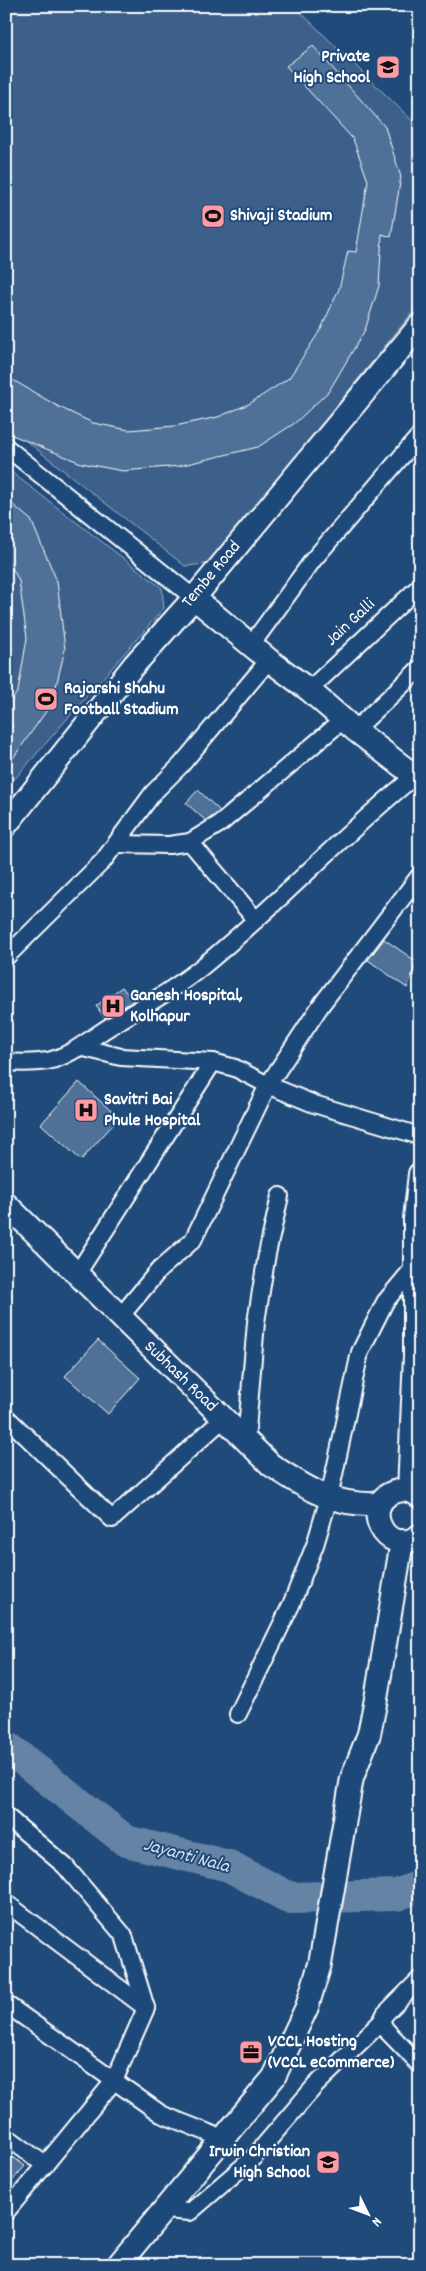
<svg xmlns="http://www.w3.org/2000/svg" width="426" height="2271" font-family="Dekko,sans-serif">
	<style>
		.green { fill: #3c618b; stroke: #9eb0c5 }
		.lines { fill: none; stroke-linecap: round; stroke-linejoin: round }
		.river { stroke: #6583a4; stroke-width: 32 }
		.building { fill: #507197; stroke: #fff }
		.street-casing { stroke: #fff; stroke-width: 20 }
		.secondary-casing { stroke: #fff; stroke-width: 26 }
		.street { stroke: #1f4a7a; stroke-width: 16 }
		.secondary { stroke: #1f4a7a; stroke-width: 22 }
		.labels { text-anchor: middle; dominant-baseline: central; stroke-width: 4; stroke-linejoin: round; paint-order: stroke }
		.poi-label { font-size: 18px; font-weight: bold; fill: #fff; stroke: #1f4a7a; text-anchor: start }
		.street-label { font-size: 18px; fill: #fff; stroke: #1f4a7a }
		.water-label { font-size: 19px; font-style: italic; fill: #d8e0e8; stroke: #1f4a7a }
	</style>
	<rect width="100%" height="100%" fill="#1f4a7a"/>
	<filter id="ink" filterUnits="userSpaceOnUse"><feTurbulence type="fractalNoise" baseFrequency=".02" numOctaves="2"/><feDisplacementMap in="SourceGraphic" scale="10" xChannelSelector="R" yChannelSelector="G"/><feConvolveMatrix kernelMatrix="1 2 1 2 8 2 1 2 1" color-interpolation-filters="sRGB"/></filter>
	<g filter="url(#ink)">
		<g class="green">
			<polygon points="6,6 57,6 65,12 91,6 294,6 420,128 420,303 208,564 185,566 6,425"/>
			<polygon points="6,468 162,588 164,608 6,789"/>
		</g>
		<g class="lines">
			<polyline class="river" points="6,1746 126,1841 229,1866 290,1898 397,1895 420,1886"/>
		</g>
		<g class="building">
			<polygon points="313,46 385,127 401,177 391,237 382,234 379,286 365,330 329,391 295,423 258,447 179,466 123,471 81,463 12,435 6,430 6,376 59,407 93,423 129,430 175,426 218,417 249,404 289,378 321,329 339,289 348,251 356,252 368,181 353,139 286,66"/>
			<polygon points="6,499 31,520 57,581 65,649 52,703 6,768 6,734 13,726 6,720 6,708 18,691 27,638 19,581 6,556"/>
			<polygon points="198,790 220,811 206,821 186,803"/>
			<polygon points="384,939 417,962 407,988 368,960"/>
			<polygon points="122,987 133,1001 105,1018 96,1006"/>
			<polygon points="79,1082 119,1118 81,1160 41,1124"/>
			<polygon points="98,1340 140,1378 108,1414 65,1376"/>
			<polygon points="6,2152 25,2166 6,2188"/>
		</g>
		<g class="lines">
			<g class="street-casing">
				<g id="street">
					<polyline points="6,447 194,598"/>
					<polyline points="251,645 313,560 420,435"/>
					<polyline points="309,690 420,586"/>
					<polyline points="355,730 420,668"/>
					<polyline points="190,842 256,920"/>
					<polyline points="117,844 169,845 190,842 221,823 343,720"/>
					<polyline points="6,957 103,861 153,793 181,765 269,660"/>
					<polyline points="80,1047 121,1057 213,1062 235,1068 268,1085 314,1104 420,1136"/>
					<path d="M6,1062C20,1063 35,1063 48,1061C72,1056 93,1036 114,1024C144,1006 175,989 203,966C277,906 341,835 415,776"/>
					<polyline points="77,1274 213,1062"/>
					<polyline points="120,1317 159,1270 193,1240 268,1085 321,1005 420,875"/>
					<polyline points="6,1417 112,1519 223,1419"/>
					<polyline points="246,1442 256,1322 267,1254 280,1196"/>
					<polyline points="238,1714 291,1605 315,1545 329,1498 360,1352 385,1302 415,1266"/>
					<polyline points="6,1816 65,1866 124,1936 146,2008"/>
					<polyline points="6,1903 146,2008 114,2081 6,2212"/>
					<polyline points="420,1979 385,2014 381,2022 386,2030 420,2065"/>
					<polyline points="6,2004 161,2114 224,2139"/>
					<polyline points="6,2136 45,2165"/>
					<polyline points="164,2210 190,2212 254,2157 315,2086 381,2022"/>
				</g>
			</g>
			<g class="secondary-casing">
				<g id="secondary">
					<polyline points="194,598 269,660 309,690 355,730 420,780"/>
					<polyline points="6,825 134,665 194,598 420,325"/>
					<path d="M6,1204L271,1465C309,1490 333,1506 380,1504"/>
					<polyline points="409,1491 415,1356 415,1219 420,1174"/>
					<path d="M420,1497C414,1492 406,1489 398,1491C357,1500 385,1562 420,1535"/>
					<polyline points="118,2265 274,2077 307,2007 320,1964 352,1778 369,1734 376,1699 402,1541"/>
				</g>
			</g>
			<use href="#street" class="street"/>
			<use href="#secondary" class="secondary"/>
		</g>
	</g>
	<defs>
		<g id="school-square" transform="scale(1.25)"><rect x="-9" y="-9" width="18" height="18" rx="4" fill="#ff9aa2" stroke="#1f4a7a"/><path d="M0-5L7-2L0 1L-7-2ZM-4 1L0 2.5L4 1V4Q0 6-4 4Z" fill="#111"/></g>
		<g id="stadium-square" transform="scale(1.25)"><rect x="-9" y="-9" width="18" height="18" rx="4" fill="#ff9aa2" stroke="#1f4a7a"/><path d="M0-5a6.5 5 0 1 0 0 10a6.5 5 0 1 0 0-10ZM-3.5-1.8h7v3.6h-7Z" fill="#111"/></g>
		<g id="hospital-square" transform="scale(1.25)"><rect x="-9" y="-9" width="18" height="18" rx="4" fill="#ff9aa2" stroke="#1f4a7a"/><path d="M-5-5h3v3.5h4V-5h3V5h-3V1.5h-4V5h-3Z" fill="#111"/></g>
		<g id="office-square" transform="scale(1.25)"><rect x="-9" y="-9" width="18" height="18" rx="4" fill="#ff9aa2" stroke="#1f4a7a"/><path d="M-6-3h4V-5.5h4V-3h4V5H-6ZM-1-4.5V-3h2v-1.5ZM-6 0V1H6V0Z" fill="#111"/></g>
	</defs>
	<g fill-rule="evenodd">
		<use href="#school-square" x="388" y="67"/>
		<use href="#stadium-square" x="213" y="216"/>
		<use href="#stadium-square" x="46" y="699"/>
		<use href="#hospital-square" x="113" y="1006"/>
		<use href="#hospital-square" x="86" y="1110"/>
		<use href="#office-square" x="251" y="2052"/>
		<use href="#school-square" x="328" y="2162"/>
	</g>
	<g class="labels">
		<g class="poi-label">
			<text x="370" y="57" text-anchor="end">Private<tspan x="370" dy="21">High School</tspan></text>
			<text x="230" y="216">Shivaji Stadium</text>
			<text x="64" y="689">Rajarshi Shahu<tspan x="64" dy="21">Football Stadium</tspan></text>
			<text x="130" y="996">Ganesh Hospital,<tspan x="130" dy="21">Kolhapur</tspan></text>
			<text x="104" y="1100">Savitri Bai<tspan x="104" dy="21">Phule Hospital</tspan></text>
			<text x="268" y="2042">VCCL Hosting<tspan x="268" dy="21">(VCCL eCommerce)</tspan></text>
			<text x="310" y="2152" text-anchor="end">Irwin Christian<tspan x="310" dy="21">High School</tspan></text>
		</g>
		<g class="street-label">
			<text transform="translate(212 575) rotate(-50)">Tembe Road</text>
			<text transform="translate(351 623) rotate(-43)">Jain Galli</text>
			<text transform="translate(180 1377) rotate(44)">Subhash Road</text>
		</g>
		<g class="water-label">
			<text transform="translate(186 1857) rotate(15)">Jayanti Nala</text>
		</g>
	</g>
	<rect width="426" height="2271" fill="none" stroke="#1f4a7a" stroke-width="25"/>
	<rect x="12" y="12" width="401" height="2246" fill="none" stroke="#fff" stroke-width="2" filter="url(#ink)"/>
	<g transform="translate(368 2214) rotate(132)" stroke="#1f4a7a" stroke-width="4" paint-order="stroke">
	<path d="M0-4L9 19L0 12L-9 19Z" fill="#ffffff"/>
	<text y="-8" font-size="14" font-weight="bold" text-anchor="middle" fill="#ffffff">N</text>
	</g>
</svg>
